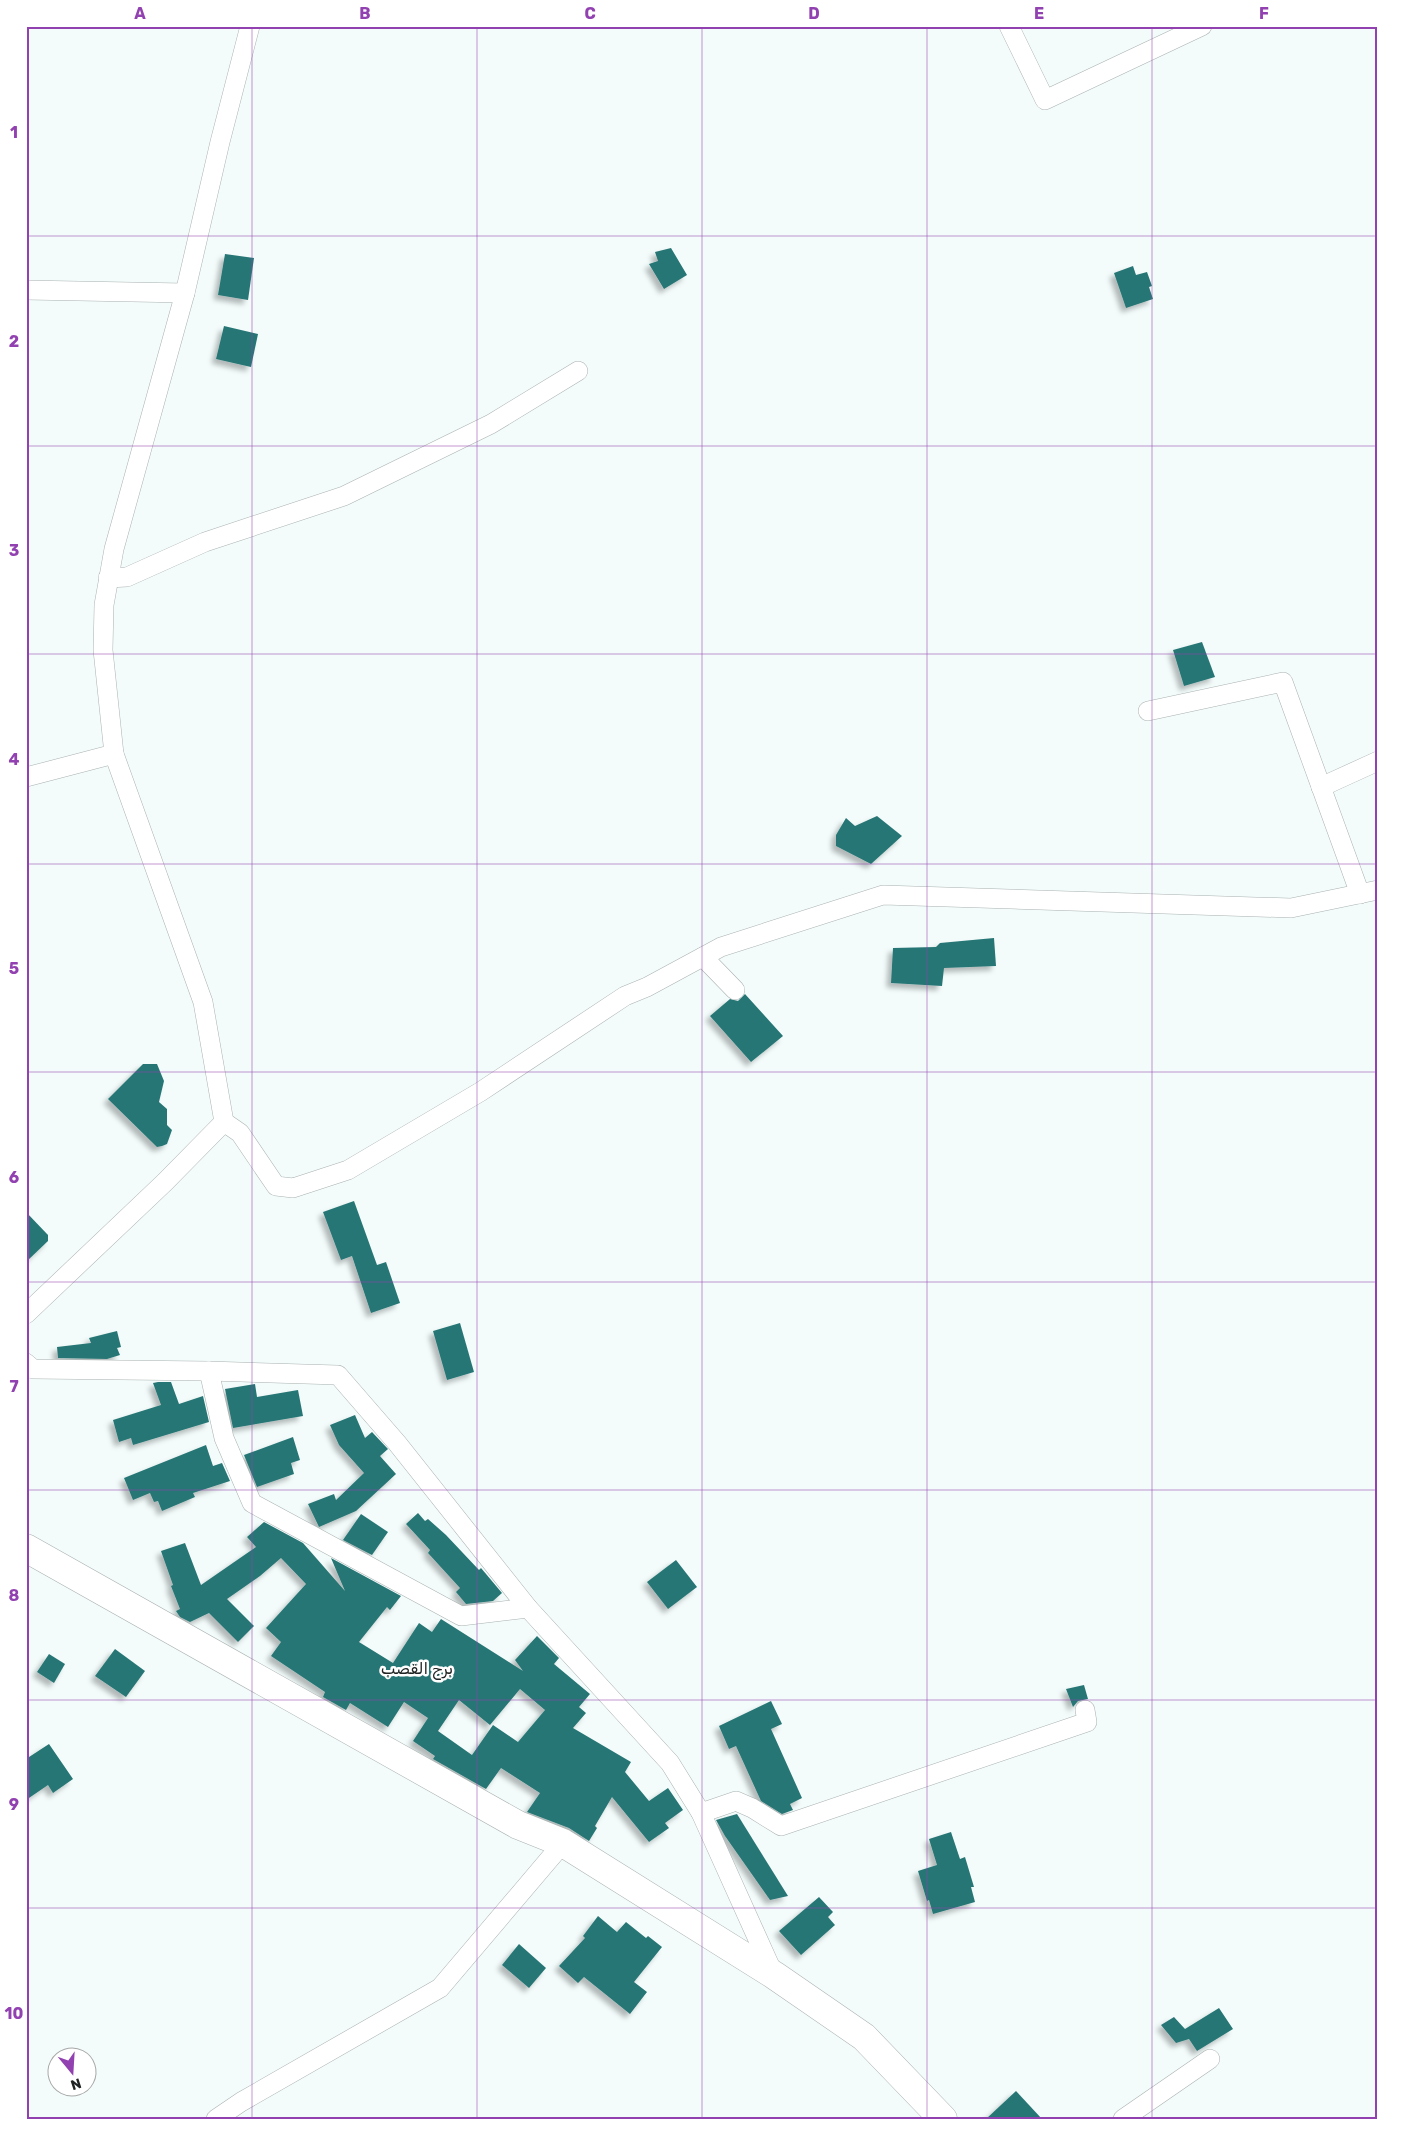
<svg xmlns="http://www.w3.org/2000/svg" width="1404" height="2145" font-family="Rubik,Cairo,sans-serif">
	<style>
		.building { fill: #287675; fill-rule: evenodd; filter: url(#shadow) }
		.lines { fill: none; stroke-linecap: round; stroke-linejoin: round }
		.minor-casing { stroke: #aab2b1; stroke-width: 20 }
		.secondary-casing { stroke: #aab2b1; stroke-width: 29 }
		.minor { stroke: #fff; stroke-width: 19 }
		.secondary { stroke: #fff; stroke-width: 28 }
		.grid { fill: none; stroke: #9241b1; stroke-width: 1; stroke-opacity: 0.55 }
		.labels { text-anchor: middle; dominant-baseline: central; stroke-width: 5; stroke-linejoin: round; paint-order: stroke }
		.quarter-label { font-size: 16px; fill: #202323; stroke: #fff }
		.neatline { fill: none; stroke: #9241b1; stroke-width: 2 }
		.grid-label { font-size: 16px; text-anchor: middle; font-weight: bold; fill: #9241b1 }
	</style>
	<defs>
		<filter id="shadow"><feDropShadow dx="-4.5" dy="4.5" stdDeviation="2.5" flood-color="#0004"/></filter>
	</defs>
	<rect width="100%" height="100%" fill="#f3fbfb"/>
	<g class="building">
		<polygon points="671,248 687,275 664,289 649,264 658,261 655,252"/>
		<polygon points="225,254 254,258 248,300 218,295"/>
		<polygon points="1133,266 1136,275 1147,272 1152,286 1149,287 1153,299 1126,308 1114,273"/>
		<polygon points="224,326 258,334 251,367 216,359"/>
		<polygon points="1202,642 1215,677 1184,686 1173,650"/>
		<polygon points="877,816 902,836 871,864 836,846 836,835 846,818 855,826"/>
		<polygon points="994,938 996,966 944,968 942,986 891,983 893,948 936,947 940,943"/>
		<polygon points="745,994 783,1036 751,1062 710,1016 730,999 738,1001"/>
		<polygon points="143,1064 157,1064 164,1081 159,1102 167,1109 167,1125 172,1130 167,1144 162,1146 157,1147 108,1099"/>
		<polygon points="354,1201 377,1265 386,1262 400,1303 371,1313 352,1256 341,1260 323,1212"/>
		<polygon points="26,1212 48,1235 48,1241 26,1262"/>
		<polygon points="460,1323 474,1372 447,1380 433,1331"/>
		<polygon points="117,1331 121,1347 117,1348 120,1355 107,1359 58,1358 57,1347 91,1343 89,1338"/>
		<polygon points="158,1382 171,1382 179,1404 203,1396 209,1422 133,1445 131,1438 119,1442 113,1420 161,1405 153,1383"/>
		<polygon points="255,1384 257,1397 298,1390 303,1416 233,1428 225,1389"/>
		<polygon points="355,1415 365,1438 372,1432 388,1449 380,1456 396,1474 356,1511 319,1527 308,1504 334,1494 336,1500 364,1473 339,1445 330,1425"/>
		<polygon points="293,1437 300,1460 291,1463 294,1474 257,1487 244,1455"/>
		<polygon points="206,1445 213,1466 222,1463 230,1481 193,1493 195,1497 162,1511 158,1501 154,1502 150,1493 133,1500 124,1478"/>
		<polygon points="418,1513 425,1521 428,1519 446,1535 479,1570 481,1568 502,1593 493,1601 466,1604 456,1592 460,1588 428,1553 430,1550 406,1524"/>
		<polygon points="361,1514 388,1532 372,1555 343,1540"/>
		<path d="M264,1522L303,1543L345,1591L331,1558L401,1596L390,1610L387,1607L359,1642L393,1663L419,1623L432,1632L441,1619L523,1671L515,1660L537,1636L559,1658L554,1664L590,1694L579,1707L586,1713L573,1728L631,1762L625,1772L649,1801L668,1788L683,1810L665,1823L669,1828L649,1842L612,1797L595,1826L597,1828L589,1841L569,1828L527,1812L540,1793L501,1768L486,1789L433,1759L435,1756L413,1741L428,1718L404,1702L388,1727L350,1703L346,1710L323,1697L325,1692L271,1656L281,1642L266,1628L306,1584L281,1558L260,1576L227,1599L254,1626L238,1642L209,1613L190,1622L180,1617L176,1611L180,1609L171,1586L173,1585L161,1551L185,1543L201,1585L256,1547L247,1537ZM520,1689L545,1710L518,1742L493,1725L472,1755L438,1731L459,1700L490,1725Z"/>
		<polygon points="676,1560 697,1587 668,1609 647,1582"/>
		<polygon points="115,1649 145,1671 126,1697 95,1676"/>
		<polygon points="49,1654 65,1664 54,1683 37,1672"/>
		<polygon points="1084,1685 1088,1699 1078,1701 1073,1707 1066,1689"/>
		<polygon points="771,1701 782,1724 771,1729 802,1798 790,1804 793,1810 782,1814 761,1801 736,1746 729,1749 719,1726"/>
		<polygon points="49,1744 73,1779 53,1793 48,1785 26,1800 26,1759"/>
		<polygon points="737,1814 788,1896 770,1900 725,1836 716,1820"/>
		<polygon points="951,1832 960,1859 965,1857 974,1887 971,1887 975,1902 933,1914 929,1900 927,1901 918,1871 937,1865 929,1839"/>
		<polygon points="819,1897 833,1912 828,1917 835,1925 801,1955 779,1931"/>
		<polygon points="598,1916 617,1932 626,1922 646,1938 648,1936 662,1947 634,1982 647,1992 630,2014 584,1977 578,1983 559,1966 585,1938 583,1936"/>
		<polygon points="519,1944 546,1968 529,1988 502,1965"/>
		<polygon points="1219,2008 1233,2029 1197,2051 1189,2039 1176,2043 1161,2025 1174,2017 1185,2029"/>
		<polygon points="1016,2091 1042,2119 986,2119"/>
	</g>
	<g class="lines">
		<g class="minor-casing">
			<g id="minor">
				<polyline points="1009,26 1045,100 1202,26"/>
				<polyline points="26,290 185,293"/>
				<polyline points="108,578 127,577 205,542 344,496 491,424 578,371"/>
				<polyline points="1148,711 1283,682 1360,894"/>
				<polyline points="26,777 114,754"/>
				<polyline points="1321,787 1378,761"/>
				<polyline points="703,957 735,990"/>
				<polyline points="224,1122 240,1133 276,1186 293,1188 348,1170 480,1092 625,996 647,987 721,947 883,895 1291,908 1378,890"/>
				<polyline points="26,1314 165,1182 224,1122 203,1002 114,754 103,650 104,605 114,549 185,293 220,142 250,26"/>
				<polyline points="26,1363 33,1369 209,1371 338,1375 397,1443 528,1608 670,1763 701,1813 774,1975"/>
				<polyline points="209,1371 224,1438 252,1503 461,1616 528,1608"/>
				<polyline points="701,1813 736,1801 752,1808 781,1826 1087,1722 1085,1710"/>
				<polyline points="216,2119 241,2102 440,1988 563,1843"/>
				<polyline points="1123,2119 1210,2059"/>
			</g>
		</g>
		<g class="secondary-casing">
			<polyline id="secondary" points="26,1548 518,1825 563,1843 774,1975 864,2037 943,2119"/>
		</g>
		<use href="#minor" class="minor"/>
		<use href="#secondary" class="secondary"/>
	</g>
	<path class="grid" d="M252,26V2119M477,26V2119M702,26V2119M927,26V2119M1152,26V2119M26,236H1378M26,446H1378M26,654H1378M26,864H1378M26,1072H1378M26,1282H1378M26,1490H1378M26,1700H1378M26,1908H1378"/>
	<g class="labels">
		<g class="quarter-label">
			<text x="417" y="1668">برج القصب</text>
		</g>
	</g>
	<rect width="1404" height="2145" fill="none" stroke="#ffffff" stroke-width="55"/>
	<g transform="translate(72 2072) rotate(162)"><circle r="24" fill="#ffffff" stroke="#a6a7a7"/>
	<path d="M0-4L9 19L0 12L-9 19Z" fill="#9241b1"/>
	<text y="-8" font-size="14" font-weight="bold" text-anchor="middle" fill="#202323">N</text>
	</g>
	<rect x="28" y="28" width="1348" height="2090" class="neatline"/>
	<g class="grid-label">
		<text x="140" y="19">A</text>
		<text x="365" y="19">B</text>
		<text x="590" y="19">C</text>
		<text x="814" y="19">D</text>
		<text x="1039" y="19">E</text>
		<text x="1264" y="19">F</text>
		<text x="14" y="138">1</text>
		<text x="14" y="347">2</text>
		<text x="14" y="556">3</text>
		<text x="14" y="765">4</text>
		<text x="14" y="974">5</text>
		<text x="14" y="1183">6</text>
		<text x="14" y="1392">7</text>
		<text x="14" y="1601">8</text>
		<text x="14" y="1810">9</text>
		<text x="14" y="2019">10</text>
	</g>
</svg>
